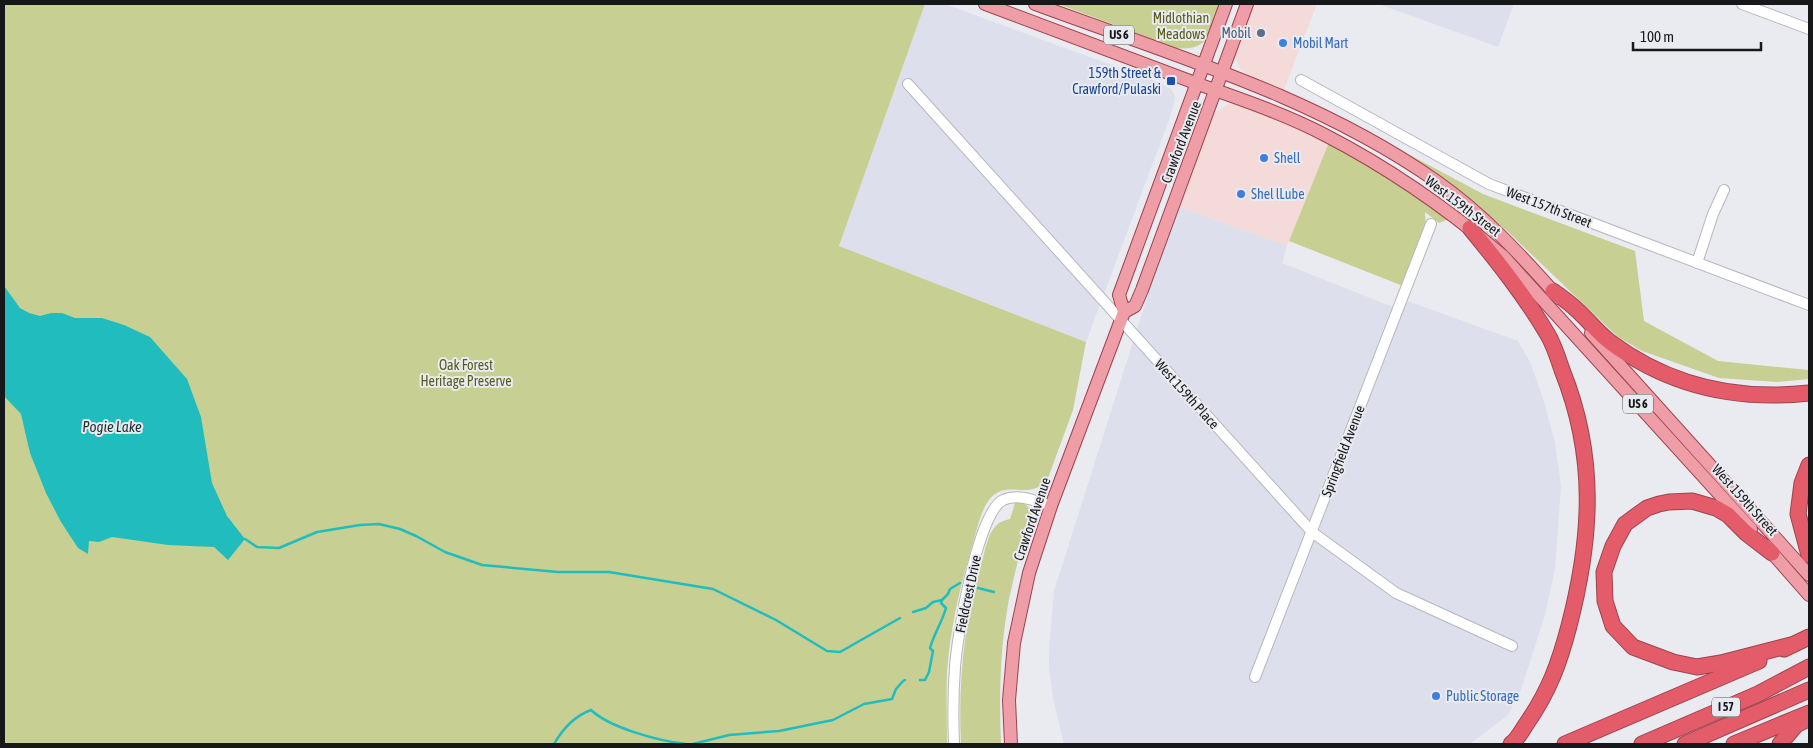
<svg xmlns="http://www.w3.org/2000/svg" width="1813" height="748" font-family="'Asap Condensed',sans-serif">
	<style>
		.commercial { fill: #f5dada }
		.built { fill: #dde0ec }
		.green { fill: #c7cf93 }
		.water { fill: #21bcbe }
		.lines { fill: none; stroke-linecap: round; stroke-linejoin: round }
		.stream { stroke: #21bcbe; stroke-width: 2.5 }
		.minor-casing { stroke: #b5b7bc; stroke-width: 12 }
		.major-casing { stroke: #9c444e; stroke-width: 14 }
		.highway-casing { stroke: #9c444e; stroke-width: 17 }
		.minor { stroke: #fff; stroke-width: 10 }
		.major { stroke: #ef9da6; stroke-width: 12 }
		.highway { stroke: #e45c6a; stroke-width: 15 }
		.service-dot { fill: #5c6f8a; stroke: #eaebf0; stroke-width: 2 }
		.shop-dot { fill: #3f7fe0; stroke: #eaebf0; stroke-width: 2 }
		.transit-dot { fill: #1a4fb4; stroke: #eaebf0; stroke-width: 2 }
		.labels { text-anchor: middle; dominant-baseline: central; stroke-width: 4; stroke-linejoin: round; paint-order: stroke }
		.shield { fill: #eaebf0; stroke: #56575a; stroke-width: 1 }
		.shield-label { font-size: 12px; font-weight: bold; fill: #17181a }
		.park-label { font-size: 14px; fill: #575c19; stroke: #eaebf0 }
		.service-label { font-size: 14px; fill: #4e5e75; stroke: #eaebf0; text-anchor: end }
		.shop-label { font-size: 14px; fill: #366cbe; stroke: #eaebf0; text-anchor: start }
		.transit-label { font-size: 14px; fill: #164399; stroke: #eaebf0; text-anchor: end }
		.street-label { font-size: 14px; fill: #17181a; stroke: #eaebf0 }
		.water-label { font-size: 15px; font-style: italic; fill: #1b3233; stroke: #eaebf0 }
	</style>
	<rect width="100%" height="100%" fill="#eaebf0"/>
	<g class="commercial">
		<polygon points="1251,4 1317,4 1283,92 1256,81 1240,69 1234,54"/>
		<polygon points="1228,104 1244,105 1330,140 1287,246 1176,206 1212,115"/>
	</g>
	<g class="built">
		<polygon points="925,4 945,4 1158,82 1171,89 1175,95 1174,103 1169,120 1086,342 839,246"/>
		<polygon points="1378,4 1514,4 1498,47"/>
		<polygon points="1176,206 1287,246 1282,263 1398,309 1402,299 1518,341 1530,362 1542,395 1555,442 1561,486 1555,569 1545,615 1521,690 1508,715 1470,744 1064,744 1053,698 1049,668 1049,650 1054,591"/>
	</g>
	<g class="green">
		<path d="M4,4H925L839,246L1086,342L1073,410L1047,481C1027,501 1006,478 989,500C980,512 977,531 972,546C960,587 950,629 947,672C946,696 947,720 947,744H4Z"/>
		<path d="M1058,4H1223C1212,29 1210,52 1177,48Z"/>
		<polygon points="1330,140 1451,218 1439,223 1425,212 1426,228 1403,286 1289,241"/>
		<polygon points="1408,154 1483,194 1635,251 1644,321 1718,361 1809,370 1809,379 1777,382 1719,378 1642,351 1618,337 1506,230 1461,193"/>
		<path d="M1020,501C1026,504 1034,511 1033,518C1033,526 1024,542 1021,551C1016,566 1013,583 1009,599C1000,647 999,696 1001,744H961C958,682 964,621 982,561C986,548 988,531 999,523C1002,521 1006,520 1010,519L1015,503Z"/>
	</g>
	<polygon class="water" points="4,286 20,308 29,313 40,316 51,313 62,313 75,318 102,318 124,325 150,337 187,379 201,417 212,483 227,516 245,539 228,560 214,547 168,545 112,537 99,542 89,541 88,554 78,548 61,522 46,493 30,453 21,414 4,396"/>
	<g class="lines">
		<g class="stream">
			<polyline points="245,539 257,547 279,548 317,532 360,525 379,524 400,529 416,536 445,552 482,565 558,572 609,572 713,589 776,620 827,651 840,652 900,618"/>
			<polyline points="978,588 994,592"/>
			<polyline points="913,612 926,608 933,602 942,600 948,594 950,589 960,583"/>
			<path d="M920,680H925L929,672L933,651L930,648C934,634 942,622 946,608L941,603L942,600"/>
			<path d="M554,744C562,730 575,716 591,710C610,728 659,741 686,744"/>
			<polyline points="693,744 729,735 779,731 833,720 864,704 892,699 896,689 903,681 905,680"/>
		</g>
		<g class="minor-casing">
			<g id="minor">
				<polyline points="1742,4 1809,29"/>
				<polyline points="1301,80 1489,184 1809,305"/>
				<polyline points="908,84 1312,532 1396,593 1512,646"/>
				<polyline points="1697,263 1713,214 1724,190"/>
				<polyline points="1255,677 1431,224"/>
				<path d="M954,744C953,719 953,693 955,667C957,638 977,513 1003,500C1019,493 1035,501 1051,506"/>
			</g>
		</g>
		<g class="major-casing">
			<g id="major">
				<path d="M985,4C1056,30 1127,57 1198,84C1240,99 1285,114 1325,135C1389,168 1448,209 1503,256L1751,529"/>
				<path d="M1035,4C1172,55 1315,96 1436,181C1482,213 1521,255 1559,298"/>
				<polyline points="1124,312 1135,306 1142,290 1247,4"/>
				<polyline points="1591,333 1809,575"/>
				<polyline points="1766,546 1809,595"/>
				<polyline points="1011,744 1009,700 1014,643 1029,573 1051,506 1124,312 1119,295 1226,4"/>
			</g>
		</g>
		<g class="highway-casing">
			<g id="highway">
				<path d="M1470,228C1498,262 1525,296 1548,335C1554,345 1558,358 1562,370C1597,457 1592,537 1569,626C1559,664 1549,691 1527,723C1522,730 1518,739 1511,744"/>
				<path d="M1553,291C1561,297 1570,303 1577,310C1588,320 1598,333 1610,342C1669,386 1737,401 1809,393"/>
				<polyline points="1809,465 1802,483 1798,514 1809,555"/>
				<polyline points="1772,553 1746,533 1728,515 1716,508 1692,501 1669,502 1659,504 1647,508 1625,524 1613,546 1604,572 1605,601 1613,626 1633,647 1673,662 1697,667 1721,663 1791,645"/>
				<polyline points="1784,649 1809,637"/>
				<polyline points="1565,744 1759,661"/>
				<polyline points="1642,744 1758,694 1809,667"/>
				<polyline points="1685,744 1809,690"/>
				<polyline points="1734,744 1809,713"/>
				<polyline points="1780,744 1796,725 1806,720"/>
			</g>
		</g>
		<use href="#minor" class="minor"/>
		<use href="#major" class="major"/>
		<use href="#highway" class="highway"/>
	</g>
	<circle class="service-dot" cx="1261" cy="33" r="5"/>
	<g class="shop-dot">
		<circle cx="1283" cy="43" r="5"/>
		<circle cx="1264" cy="158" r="5"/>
		<circle cx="1241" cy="194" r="5"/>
		<circle cx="1436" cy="696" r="5"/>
	</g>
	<rect class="transit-dot" x="1166" y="76" width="10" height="10" rx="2.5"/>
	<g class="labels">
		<g class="shield">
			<rect x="1104" y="25.5" width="30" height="19" rx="4"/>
			<rect x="1623" y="394.5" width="30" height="19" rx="4"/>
			<rect x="1712" y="697.5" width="28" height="19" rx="4"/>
		</g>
		<g class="shield-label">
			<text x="1119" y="35">US 6</text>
			<text x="1638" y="404">US 6</text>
			<text x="1726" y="707">I 57</text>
		</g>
		<g class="park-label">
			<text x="1181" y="18">Midlothian<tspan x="1181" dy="16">Meadows</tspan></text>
			<text x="466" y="365">Oak Forest<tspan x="466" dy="16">Heritage Preserve</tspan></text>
		</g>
		<g class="service-label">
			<text x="1251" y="33">Mobil</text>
		</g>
		<g class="shop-label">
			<text x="1293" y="43">Mobil Mart</text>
			<text x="1274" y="158">Shell</text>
			<text x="1251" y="194">Shel lLube</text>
			<text x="1446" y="696">Public Storage</text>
		</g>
		<g class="transit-label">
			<text x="1161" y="73">159th Street &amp;<tspan x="1161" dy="16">Crawford/Pulaski</tspan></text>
		</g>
		<g class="street-label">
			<text transform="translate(1181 142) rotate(-69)">Crawford Avenue</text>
			<text transform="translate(1463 206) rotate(37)">West 159th Street</text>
			<text transform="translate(1549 207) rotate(21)">West 157th Street</text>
			<text transform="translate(1187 394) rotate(48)">West 159th Place</text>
			<text transform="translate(1343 451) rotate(-69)">Springfield Avenue</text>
			<text transform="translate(1745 500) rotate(48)">West 159th Street</text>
			<text transform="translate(1032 519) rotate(-71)">Crawford Avenue</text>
			<text transform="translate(968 594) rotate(-78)">Fieldcrest Drive</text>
		</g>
		<g class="water-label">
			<text x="112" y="426">Pogie Lake</text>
		</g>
	</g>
	<rect width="1813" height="748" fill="none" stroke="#17181a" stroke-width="10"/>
	<path d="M1633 42v8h128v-8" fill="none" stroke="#17181a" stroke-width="2.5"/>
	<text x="1640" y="42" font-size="15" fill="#17181a" stroke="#eaebf0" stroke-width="4" paint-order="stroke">100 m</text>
</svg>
